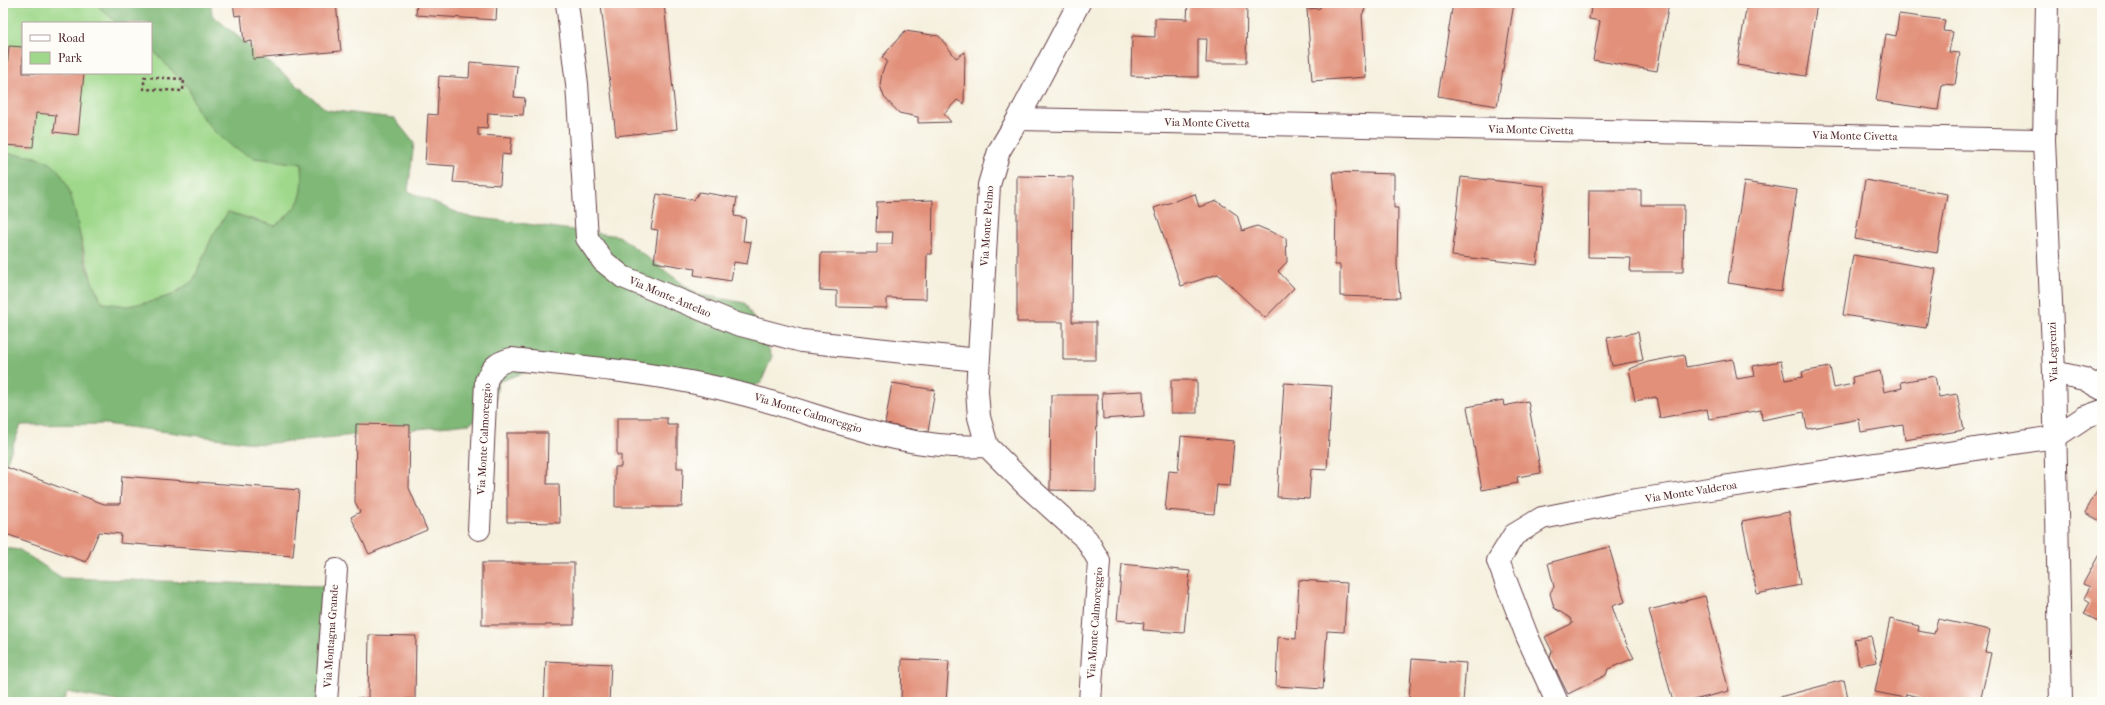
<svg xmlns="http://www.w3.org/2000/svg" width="2105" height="705" font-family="'IM FELL French Canon',serif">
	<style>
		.green { fill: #9fd88b; stroke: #747c5b }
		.forest { fill: #7fb877; stroke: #646c51 }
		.building { fill: #e29079 }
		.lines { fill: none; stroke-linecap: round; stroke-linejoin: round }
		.street-casing { stroke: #643e46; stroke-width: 24 }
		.path { stroke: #643e46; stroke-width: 2.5; stroke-dasharray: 3 3; stroke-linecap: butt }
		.street { stroke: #fff; stroke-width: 22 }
		.labels { text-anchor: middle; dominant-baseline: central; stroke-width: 3; stroke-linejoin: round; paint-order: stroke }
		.street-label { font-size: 11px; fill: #4a1f2b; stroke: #fdfcf7 }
	</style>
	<rect width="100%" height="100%" fill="#fdfcf7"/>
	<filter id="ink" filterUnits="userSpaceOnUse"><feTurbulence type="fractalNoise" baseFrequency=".025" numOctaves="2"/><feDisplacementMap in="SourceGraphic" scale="8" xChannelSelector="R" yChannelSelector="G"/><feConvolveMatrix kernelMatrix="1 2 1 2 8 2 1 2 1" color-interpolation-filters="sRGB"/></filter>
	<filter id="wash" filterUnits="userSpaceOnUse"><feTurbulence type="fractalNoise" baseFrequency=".012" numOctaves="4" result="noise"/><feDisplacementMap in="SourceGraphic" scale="16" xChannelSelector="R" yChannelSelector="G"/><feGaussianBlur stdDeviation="0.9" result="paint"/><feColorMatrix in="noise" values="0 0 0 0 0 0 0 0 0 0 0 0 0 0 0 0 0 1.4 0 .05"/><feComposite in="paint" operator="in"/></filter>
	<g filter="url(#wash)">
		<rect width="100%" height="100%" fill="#f5f0de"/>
		<path class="green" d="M3,3H97V5L117,23H23V73H151V48L189,89L198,112L214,131L254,158L302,164C304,198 302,204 275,226L228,212L213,235L193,281L172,295L150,302L127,306L103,303L92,282L69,192L37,157L3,153Z"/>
		<g class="forest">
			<path d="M97,3H211L212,15L327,110L394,118L414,143L408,191L465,216L619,236L696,294L745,303L760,330L772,356L761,383L732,395L545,365L498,382L495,405L470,424L262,444L105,424L21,425L3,471V153C20,155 46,155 58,170C76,193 78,233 85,261C89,276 95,289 103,303L127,306L150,302L172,295L193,281L213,235L228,212L275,226C302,204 304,198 302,164L254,158L234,148L214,131L198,112L189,89L151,48V23H117L97,5Z"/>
			<polygon points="3,548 20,550 62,578 324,586 324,702 121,702 67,692 63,702 3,702"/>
		</g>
		<g id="blocks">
			<g class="building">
				<polygon points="233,3 336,3 341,51 253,59 252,41 244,42 241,15 235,16"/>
				<polygon points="417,3 497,3 496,20 416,15"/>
				<polygon points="615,3 664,3 677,129 616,136 601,4"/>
				<polygon points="1188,3 1247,3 1246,63 1206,63 1207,39 1198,39 1198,77 1131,76 1132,36 1155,37 1155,18 1187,19"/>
				<polygon points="1321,3 1368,3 1362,15 1366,77 1312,81 1307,9 1320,8"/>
				<polygon points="1453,3 1514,3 1497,106 1438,96"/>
				<polygon points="1592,3 1669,3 1657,71 1593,60 1600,21 1589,19"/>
				<polygon points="1747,3 1817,3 1806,76 1737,65"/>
				<polygon points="1899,14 1945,20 1943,31 1953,32 1949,52 1960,53 1955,85 1942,84 1938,110 1876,101 1886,34 1896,36"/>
				<polygon points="905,31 939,36 956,58 965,52 964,104 957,100 944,114 951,122 918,123 918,117 899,113 884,97 880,85 882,72 887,61 882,57"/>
				<polygon points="9,46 23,47 23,73 84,73 78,135 54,132 56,115 36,113 33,147 3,145 3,81 6,81"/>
				<polygon points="470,62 517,66 514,97 525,98 523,115 488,113 487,129 478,128 478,135 512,137 510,155 502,154 500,185 453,182 455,166 425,164 428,114 437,115 439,76 469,78"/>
				<polygon points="1333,172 1394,174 1394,208 1398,208 1397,265 1400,298 1340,296 1340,265 1335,265 1336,206"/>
				<polygon points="1017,176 1073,177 1072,322 1096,322 1096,360 1063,360 1063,322 1017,322"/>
				<polygon points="1461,177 1545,186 1537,265 1452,256"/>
				<polygon points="1865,180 1947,194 1937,253 1855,239"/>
				<polygon points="1744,182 1797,190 1781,291 1728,283"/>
				<polygon points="1589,190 1641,190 1641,205 1684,205 1683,272 1630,272 1631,258 1588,257"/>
				<polygon points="699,192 737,198 734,216 746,218 743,241 751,242 747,264 734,262 731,281 694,275 695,269 654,262 658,230 651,229 657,194 694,200"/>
				<polygon points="1195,194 1199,207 1217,201 1237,215 1242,231 1257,226 1286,238 1287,262 1278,271 1294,288 1265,318 1218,274 1181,286 1154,208"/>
				<polygon points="933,200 932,254 927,254 926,299 887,298 887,308 837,307 837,291 820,290 821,253 877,253 877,244 892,244 893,232 876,232 877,202"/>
				<polygon points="1853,255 1936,269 1926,328 1843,315"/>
				<polygon points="1638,332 1643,360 1612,366 1607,338"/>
				<polygon points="1684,355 1686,367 1733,359 1737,379 1755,376 1753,366 1781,361 1785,380 1803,377 1802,372 1830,367 1834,388 1853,384 1852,377 1880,371 1884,392 1902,388 1901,382 1935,376 1939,397 1957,394 1964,430 1905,440 1903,425 1861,432 1859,419 1807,429 1804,412 1762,420 1761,410 1709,419 1707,409 1660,418 1656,397 1635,401 1629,369 1648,362"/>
				<rect x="1171" y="380" width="26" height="33"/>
				<polygon points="892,383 935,390 928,432 885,424"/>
				<polygon points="1284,383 1332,386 1327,470 1311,469 1309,499 1277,497"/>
				<polygon points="1143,391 1144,416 1103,419 1102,393"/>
				<polygon points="1051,395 1097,395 1096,491 1050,490"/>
				<polygon points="1503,400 1504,406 1528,401 1541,473 1517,477 1518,483 1482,490 1467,407"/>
				<polygon points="617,418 667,418 667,425 677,425 677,468 683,468 682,507 615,507 615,467 621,467 621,455 617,455"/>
				<polygon points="356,424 410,425 409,488 427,530 369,554 351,517 360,512 355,502"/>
				<polygon points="507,433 548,433 547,484 559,484 560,523 507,522"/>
				<polygon points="1181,436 1234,441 1230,486 1217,485 1214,514 1165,510 1169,471 1178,472"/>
				<polygon points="3,466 104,504 120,504 122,476 299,490 293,556 120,543 121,534 99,532 86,562 3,533"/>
				<polygon points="2102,481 2102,522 2085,513"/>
				<polygon points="1789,512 1800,585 1757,594 1742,521"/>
				<polygon points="1609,547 1625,602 1612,606 1621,633 1634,658 1608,669 1606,675 1568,694 1550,658 1552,651 1545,637 1573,623 1570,618 1554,608 1550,593 1554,587 1548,563"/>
				<polygon points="2102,549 2102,623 2084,614 2090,602 2084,598 2090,587 2083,584"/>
				<rect x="482" y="563" width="92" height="62"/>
				<polygon points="1122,564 1190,571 1184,633 1143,630 1144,623 1117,620"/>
				<polygon points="1299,580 1347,583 1344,632 1327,631 1323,689 1276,686 1278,637 1296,639"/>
				<polygon points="1705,596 1729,691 1686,702 1673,702 1649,610"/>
				<polygon points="1890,619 1919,626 1918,631 1934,634 1938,619 1990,630 1985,652 1991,653 1980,702 1919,702 1920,697 1906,694 1905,698 1875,692"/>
				<polygon points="369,635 416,636 415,699 405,699 405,702 357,702 357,698 368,698"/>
				<polygon points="1871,636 1877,662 1859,665 1854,639"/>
				<polygon points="902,659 949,661 946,702 901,702"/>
				<polygon points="1412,659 1466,663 1463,702 1403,702 1404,698 1409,699"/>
				<polygon points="546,661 611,664 609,702 544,702"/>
				<polygon points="1844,680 1849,702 1773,702 1772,699"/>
			</g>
		</g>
	</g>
	<g filter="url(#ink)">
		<use href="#blocks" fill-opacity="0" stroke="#643e46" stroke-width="1"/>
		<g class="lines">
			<g class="street-casing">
				<g id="street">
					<polyline points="567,3 577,84 587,238 603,261 623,277 737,324 802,341 978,360"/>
					<polyline points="2047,3 2044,140 2054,372 2061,702"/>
					<polyline points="1018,119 2044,140"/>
					<polyline points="2054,372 2084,379 2102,389"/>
					<polyline points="987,446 979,417 977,391 989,185 999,151 1018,119 1079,3"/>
					<path d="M479,529L486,381C492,368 496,363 511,359C590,367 669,374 746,395C829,417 900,451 987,446L1025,484L1087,540L1099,561L1090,702"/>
					<polyline points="326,702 336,570"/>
					<polyline points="1557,702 1527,636 1498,561 1514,535 1542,518 1617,503 2055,437 2085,417 2102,411"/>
				</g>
			</g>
			<polygon class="path" points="144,77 184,79 183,91 144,89"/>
			<use href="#street" class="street"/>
		</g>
	</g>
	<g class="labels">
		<g class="street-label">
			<text transform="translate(1207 123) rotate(1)">Via Monte Civetta</text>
			<text transform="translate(1531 130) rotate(1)">Via Monte Civetta</text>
			<text transform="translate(1855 136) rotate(1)">Via Monte Civetta</text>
			<text transform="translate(987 226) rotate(-86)">Via Monte Pelmo</text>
			<text transform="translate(670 297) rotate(23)">Via Monte Antelao</text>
			<text transform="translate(2053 352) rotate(-92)">Via Legrenzi</text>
			<text transform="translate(808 413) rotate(17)">Via Monte Calmoreggio</text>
			<text transform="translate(484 439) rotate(-87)">Via Monte Calmoreggio</text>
			<text transform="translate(1691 492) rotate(-9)">Via Monte Valderoa</text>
			<text transform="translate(1095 623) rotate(-86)">Via Monte Calmoreggio</text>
			<text transform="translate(331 636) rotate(-86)">Via Montagna Grande</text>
		</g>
	</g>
	<rect width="2105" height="705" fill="none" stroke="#fdfcf7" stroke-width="16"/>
	<rect x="22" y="22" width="130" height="52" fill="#fdfcf7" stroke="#b5a4a5"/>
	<rect x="30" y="35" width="20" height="6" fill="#ffffff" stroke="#b5a4a5"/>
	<text x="58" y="42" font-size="12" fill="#4a1f2b">Road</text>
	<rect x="30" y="52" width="20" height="12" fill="#9fd88b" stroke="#b5a4a5"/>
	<text x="58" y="62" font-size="12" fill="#4a1f2b">Park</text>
</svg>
